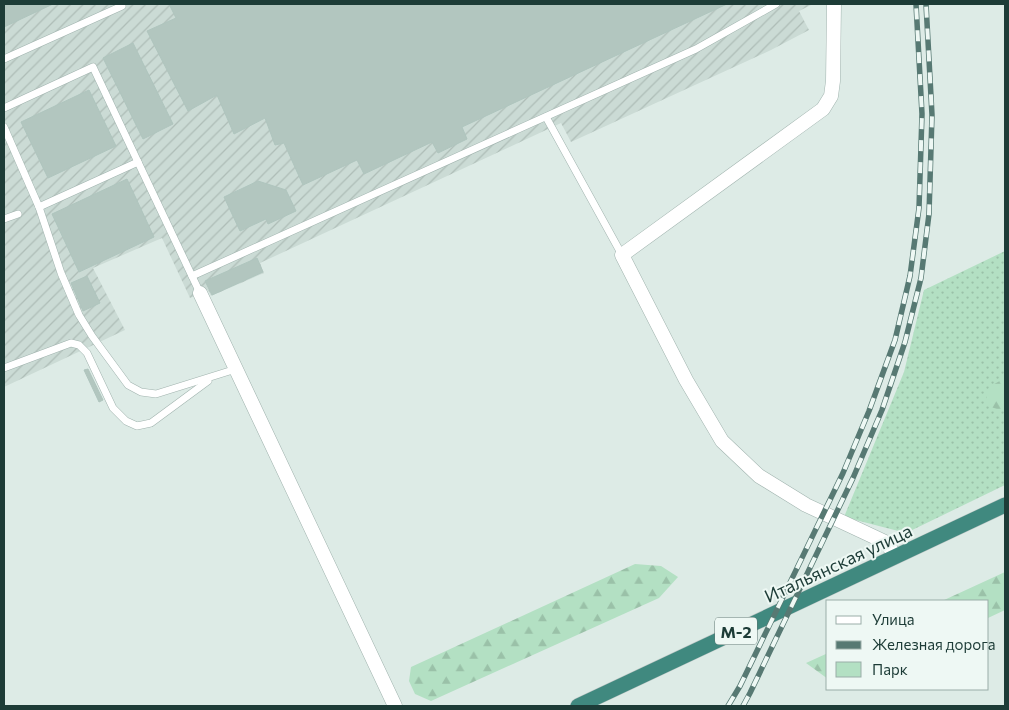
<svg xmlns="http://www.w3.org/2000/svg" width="1009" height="710" font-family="Commissioner,sans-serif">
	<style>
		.industrial { fill: url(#industrial-furrows) }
		.green { fill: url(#green-dots) }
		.forest { fill: url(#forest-firs) }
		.building { fill: #b2c6bf; stroke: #afc5be }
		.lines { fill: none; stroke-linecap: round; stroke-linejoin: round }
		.service-casing { stroke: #a0b3ae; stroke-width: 8 }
		.minor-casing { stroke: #a0b3ae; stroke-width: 15 }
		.trunk-casing { stroke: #c0c8c7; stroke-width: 16 }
		.service { stroke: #fff; stroke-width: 7 }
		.minor { stroke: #fff; stroke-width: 14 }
		.trunk { stroke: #40897f; stroke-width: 15 }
		.rail-casing { stroke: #577973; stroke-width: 5.5 }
		.rail { stroke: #eef8f4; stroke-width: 4; stroke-dasharray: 11; stroke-linecap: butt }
		.labels { text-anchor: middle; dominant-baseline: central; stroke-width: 4; stroke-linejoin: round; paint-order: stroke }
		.shield { fill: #eef8f4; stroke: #5c7470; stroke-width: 1 }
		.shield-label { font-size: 16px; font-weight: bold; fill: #1d3c37 }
		.street-label { font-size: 18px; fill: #1d3c37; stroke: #eef8f4 }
	</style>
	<defs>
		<pattern id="industrial-furrows" width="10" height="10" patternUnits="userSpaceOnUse" patternTransform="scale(1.25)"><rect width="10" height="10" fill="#cbdbd5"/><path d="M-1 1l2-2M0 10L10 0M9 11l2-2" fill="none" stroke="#aebdb7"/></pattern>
		<pattern id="green-dots" width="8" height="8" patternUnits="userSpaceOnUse" patternTransform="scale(1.25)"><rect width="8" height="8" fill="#b3e0c3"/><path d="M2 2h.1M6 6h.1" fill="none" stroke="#9ac1a8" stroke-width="1.8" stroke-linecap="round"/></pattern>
		<pattern id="forest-firs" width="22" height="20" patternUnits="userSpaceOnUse" patternTransform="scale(1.25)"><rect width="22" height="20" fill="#b3e0c3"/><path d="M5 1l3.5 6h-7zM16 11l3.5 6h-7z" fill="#9ac1a8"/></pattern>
	</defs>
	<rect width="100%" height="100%" fill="#ddebe6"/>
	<polygon class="industrial" points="4,4 813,4 799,11 809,30 771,50 571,142 561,123 260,263 264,273 211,296 208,290 190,298 162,238 93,268 125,330 4,387"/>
	<polygon class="green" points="1005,251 1005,485 906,533 844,517 904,372 924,290"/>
	<g class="forest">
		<polygon points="1005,378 1005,407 1000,410 985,405 989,387"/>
		<polygon points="635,564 661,566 678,577 659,598 431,701 415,694 409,681 411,667"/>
		<polygon points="1005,572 1005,610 988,618 988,601 942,601"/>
		<polygon points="828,653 828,679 806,663"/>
	</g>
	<g class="building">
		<polygon points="4,4 53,4 4,27"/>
		<polygon points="169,4 727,4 462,127 467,139 438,153 432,142 364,174 357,160 303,185 284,143 275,145 265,118 234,134 217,95 188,111 147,31 176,18"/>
		<polygon points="133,43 173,124 143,139 103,58"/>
		<polygon points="89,90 116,146 48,178 21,122"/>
		<polygon points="127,179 154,237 79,272 52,214"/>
		<polygon points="258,181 286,190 296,211 268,224 266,219 240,231 224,197"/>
		<polygon points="257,258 263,272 212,295 205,281"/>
		<polygon points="87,276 100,303 83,311 71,283"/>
		<polygon points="88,369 103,400 99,402 84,370"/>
	</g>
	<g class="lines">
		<g class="service-casing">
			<g id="service">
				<polyline points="4,59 122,6"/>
				<polyline points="4,108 93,67 200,293"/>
				<polyline points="546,117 622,255"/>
				<polyline points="4,127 39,207 61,273 79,315 92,336 128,385 141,392 156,394 236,369"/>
				<polyline points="39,207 138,162"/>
				<polyline points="4,219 18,214"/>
				<polyline points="192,276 696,49 776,4"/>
				<polyline points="4,368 71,343 79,345 87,353 113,408 126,421 137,426 151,423 208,381"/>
			</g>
		</g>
		<g class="minor-casing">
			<g id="minor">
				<polyline points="834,4 833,81 831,96 823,109 622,255 686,380 722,441 759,476 806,505 885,542 890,548 895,557"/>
				<polyline points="200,293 395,706"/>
			</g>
		</g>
		<g class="trunk-casing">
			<polyline id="trunk" points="578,706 1005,505"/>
		</g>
		<use href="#service" class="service"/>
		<use href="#minor" class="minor"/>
		<use href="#trunk" class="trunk"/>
		<g class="rail-casing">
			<g id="rail">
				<polyline points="728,706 740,686 843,473 869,411 895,340 910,276 919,208 922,114 916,4"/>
				<polyline points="743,706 750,693 853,478 882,410 905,342 921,278 929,214 932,115 926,4"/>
			</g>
		</g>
		<use href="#rail" class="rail"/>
	</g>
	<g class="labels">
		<rect class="shield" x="715" y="617.5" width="42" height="27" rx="4"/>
		<g class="shield-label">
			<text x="736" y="631">М-2</text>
		</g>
		<g class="street-label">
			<text transform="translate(838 563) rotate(-25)">Итальянская улица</text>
		</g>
	</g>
	<rect width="1009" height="710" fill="none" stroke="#1d3c37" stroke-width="10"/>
	<rect x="826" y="600" width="162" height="90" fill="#eef8f4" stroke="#9aada8"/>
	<rect x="836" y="616" width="25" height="8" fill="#ffffff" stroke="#9aada8"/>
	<text x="872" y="625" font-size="15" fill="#1d3c37">Улица</text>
	<rect x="836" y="641" width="25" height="8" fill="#577973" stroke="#9aada8"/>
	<text x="872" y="650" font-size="15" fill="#1d3c37">Железная дорога</text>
	<rect x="836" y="662" width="25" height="15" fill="#b3e0c3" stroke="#9aada8"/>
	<text x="872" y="675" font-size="15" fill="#1d3c37">Парк</text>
</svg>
